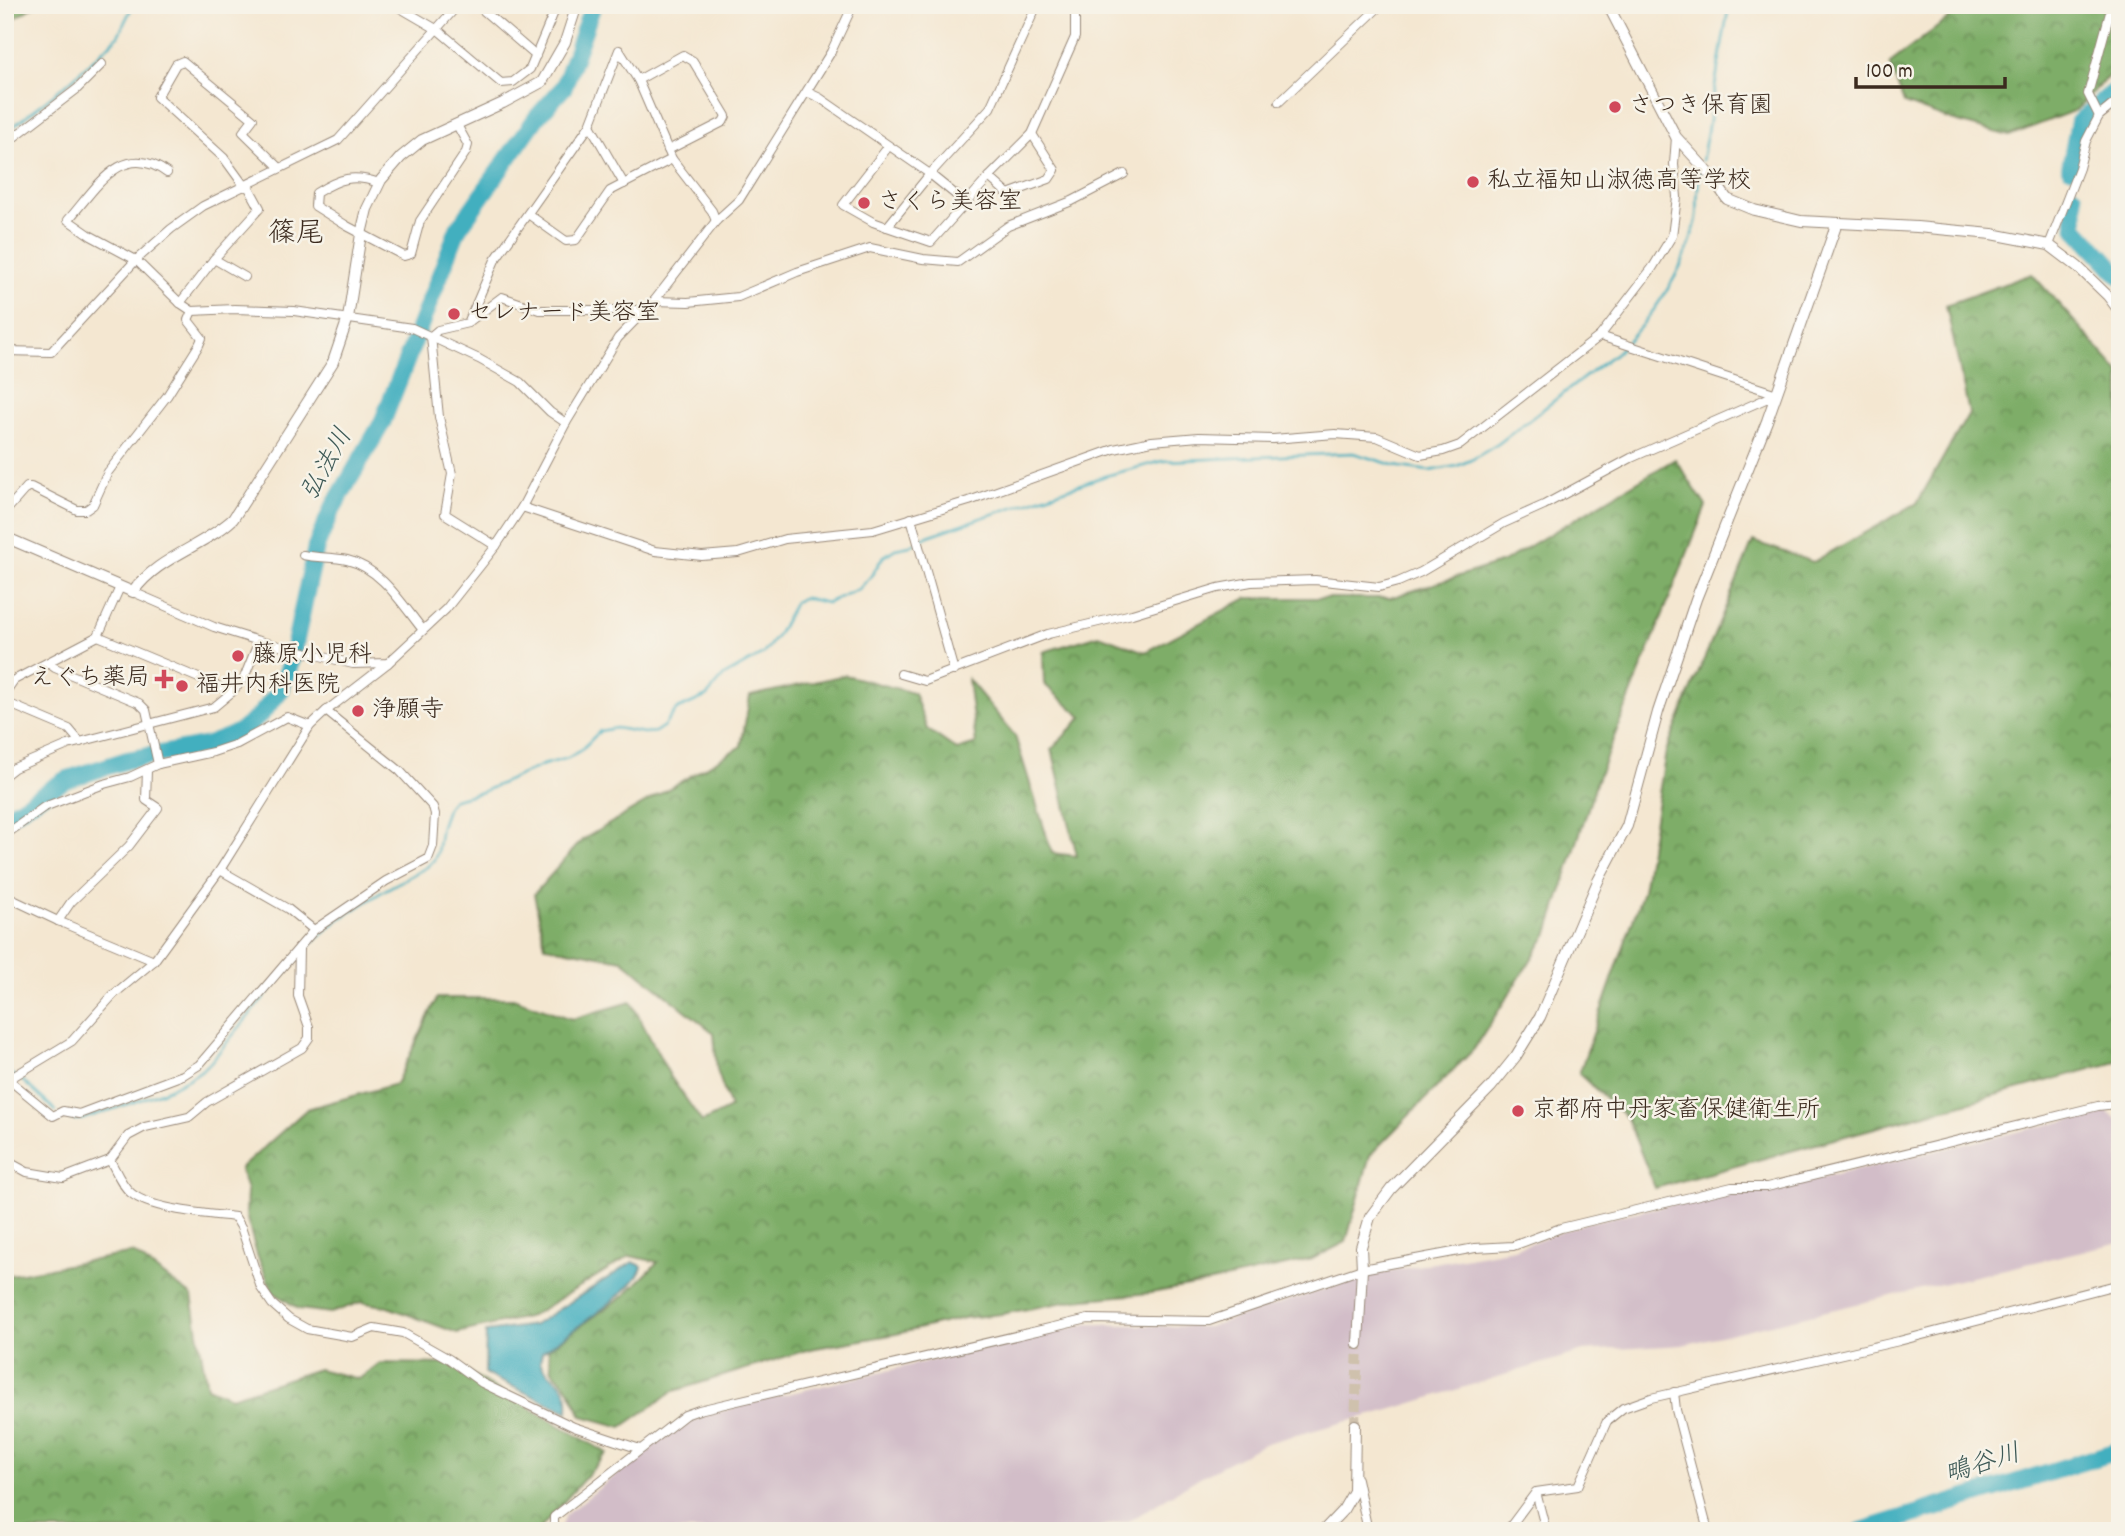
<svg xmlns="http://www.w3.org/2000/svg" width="2125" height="1536" font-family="Dekko,'Klee One',sans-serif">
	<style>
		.railway { fill: #d2bdc8 }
		.forest { fill: url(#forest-crowns); stroke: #5c6c42; stroke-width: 2 }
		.water { fill: #42afbf; stroke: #3e6c6e; stroke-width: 2 }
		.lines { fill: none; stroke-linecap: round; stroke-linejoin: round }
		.stream { stroke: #42afbf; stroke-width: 2.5 }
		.river { stroke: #42afbf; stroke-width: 18 }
		.tertiary-tunnel { stroke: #cfc1ad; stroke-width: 10; stroke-dasharray: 10 5; stroke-linecap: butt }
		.minor-casing { stroke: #988878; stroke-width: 10 }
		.tertiary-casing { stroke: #988878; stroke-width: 12 }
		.minor { stroke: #fff; stroke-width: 8 }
		.tertiary { stroke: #fff; stroke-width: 10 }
		.poi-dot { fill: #d1495b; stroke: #f7f3e8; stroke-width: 2.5 }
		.labels { text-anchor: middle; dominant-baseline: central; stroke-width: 5; stroke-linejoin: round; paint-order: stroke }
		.poi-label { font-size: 24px; fill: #3b2a1e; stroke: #f7f3e8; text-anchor: start }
		.water-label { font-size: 26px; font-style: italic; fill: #3d5956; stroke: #f7f3e8 }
		.quarter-label { font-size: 28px; fill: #3b2a1e; stroke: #f7f3e8 }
	</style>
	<defs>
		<pattern id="forest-crowns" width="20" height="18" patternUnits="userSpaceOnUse" patternTransform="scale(1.75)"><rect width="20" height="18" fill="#7ead67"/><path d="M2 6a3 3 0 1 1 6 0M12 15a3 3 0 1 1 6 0" fill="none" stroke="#688d54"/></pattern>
	</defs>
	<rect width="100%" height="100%" fill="#f7f3e8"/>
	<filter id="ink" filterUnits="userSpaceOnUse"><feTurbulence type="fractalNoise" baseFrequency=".0143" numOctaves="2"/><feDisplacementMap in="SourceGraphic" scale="14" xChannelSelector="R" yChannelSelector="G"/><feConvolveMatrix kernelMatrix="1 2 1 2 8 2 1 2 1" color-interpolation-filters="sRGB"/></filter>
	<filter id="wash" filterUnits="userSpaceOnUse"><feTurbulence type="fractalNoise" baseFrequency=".00686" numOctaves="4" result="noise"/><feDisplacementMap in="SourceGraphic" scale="28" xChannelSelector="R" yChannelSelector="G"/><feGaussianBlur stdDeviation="1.57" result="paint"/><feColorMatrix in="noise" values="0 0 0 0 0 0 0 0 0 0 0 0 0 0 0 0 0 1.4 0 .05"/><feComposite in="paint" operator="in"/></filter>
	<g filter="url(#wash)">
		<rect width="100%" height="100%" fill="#f4e7d1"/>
		<polygon class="railway" points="2106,1111 2120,1122 2120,1242 1682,1345 1583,1351 1390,1410 1266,1443 1200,1477 1131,1520 1086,1531 559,1531 565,1515 662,1439 701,1417 770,1398 1088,1324 1208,1327 1371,1274 1514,1249 1586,1223 1733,1191 1771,1190"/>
		<g class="forest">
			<polygon points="5,5 35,5 5,25"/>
			<polygon points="1974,5 2120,5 2120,64 2076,110 2009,136 1951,120 1904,103 1890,63 1952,16"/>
			<polygon points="2032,274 2120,373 2120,1061 1655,1188 1627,1118 1579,1074 1643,891 1666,751 1753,541 1813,562 1917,503 1969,413 1946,305"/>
			<polygon points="1675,459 1706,506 1597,780 1548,933 1474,1049 1370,1155 1346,1242 1312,1259 1211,1282 1151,1293 1075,1300 1002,1314 964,1318 896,1334 810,1349 674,1391 622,1427 582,1416 569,1389 552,1370 548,1349 625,1295 658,1262 630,1256 531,1316 457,1333 388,1307 361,1302 331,1313 299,1309 273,1292 257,1255 246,1215 247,1190 240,1169 307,1109 396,1084 437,998 513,998 572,1019 631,1002 670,1076 702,1122 730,1108 717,1070 714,1033 622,960 545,946 534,894 582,840 741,746 750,696 845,675 914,693 927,729 957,750 976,744 968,679 1015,736 1052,853 1077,856 1052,749 1082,717 1044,684 1043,652 1099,635 1145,652 1247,598 1390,598 1503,562"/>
			<polygon points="133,1253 192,1296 207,1387 231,1397 318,1369 359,1379 380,1363 454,1364 607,1453 538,1531 5,1531 5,1276"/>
		</g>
		<path class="water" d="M633,1262L642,1266C639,1289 563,1336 542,1352L540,1362C546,1375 562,1379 567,1394C569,1399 568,1406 568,1412L485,1374L486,1332L534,1325Z"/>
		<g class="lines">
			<g class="stream">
				<polyline points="5,133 69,82 107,47 118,36 133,5"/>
				<polyline points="1702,161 1728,11 1735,5"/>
				<path d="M301,954L309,945L338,920L385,890L427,867L434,860L437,853L441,826L448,806L454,799L482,792L543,765L568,758L581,750L600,731L616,728L644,733L655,732L664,726L676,710L707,696L724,676L763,654L777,636L795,602L805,598L827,603L859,589L871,576L883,557L895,549L910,546L928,536L1105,476L1163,461L1353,453L1400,467L1429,471L1457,466L1473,459L1498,444L1617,352C1652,318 1685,271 1696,222C1699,212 1696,200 1698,189C1698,182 1700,175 1701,168"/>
				<polyline points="5,1070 23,1081 56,1111"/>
				<path d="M61,1115L74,1120L83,1119C120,1106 180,1091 209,1064L296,959"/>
			</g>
			<g class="river">
				<polyline points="2070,168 2079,122 2120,86"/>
				<polyline points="2074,196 2075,227 2120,276"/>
				<polyline points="5,818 65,780 127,760 208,745 229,737 242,731 261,714 280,691 291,662 316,547 331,511 382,423 458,229 537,117 564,87 593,5"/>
				<polyline points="1861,1531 2120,1450"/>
			</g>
		</g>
	</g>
	<g filter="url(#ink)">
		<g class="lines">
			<polyline class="tertiary-tunnel" points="1355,1425 1358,1344"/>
			<g class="minor-casing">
				<g id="minor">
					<polyline points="395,5 438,30 501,83 513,82 530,69 557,5"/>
					<polyline points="477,5 536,56"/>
					<polyline points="1037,5 990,108 930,174 887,227 931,242 989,177 1032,134 1075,37 1075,5"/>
					<polyline points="638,80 683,55 693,61 726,116 723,122 668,150"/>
					<polyline points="807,92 820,98 930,174 966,203"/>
					<polyline points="1279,102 1381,5"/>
					<polyline points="2099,116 2088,94 2112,5"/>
					<polyline points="590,125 624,184"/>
					<polyline points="5,144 77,89 102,64"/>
					<path d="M167,173C122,139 95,190 68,220L91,236L136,260L180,303L192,311L235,309L294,311L412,328L479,359L520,382L550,412L566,423"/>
					<polyline points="989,177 1008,194 1049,179 1055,170 1032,134"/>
					<path d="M379,183C353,174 340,178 316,193L315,206L347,226L404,256L411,254L420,221L466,152L468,145L457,125"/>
					<polyline points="245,187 224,158 157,97 176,64 183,61 253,119 243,132 280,168"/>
					<polyline points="528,214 566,241 576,240 610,191 672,159"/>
					<polyline points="887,227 873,222 843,205 888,147"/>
					<polyline points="2049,245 2079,168 2086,141 2099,116 2120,99"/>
					<polyline points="214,259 245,277"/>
					<polyline points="654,301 688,302 738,297 797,272 870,248 923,259 958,262 1008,226 1072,201 1124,174"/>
					<polyline points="180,303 214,259 260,208 248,186"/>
					<polyline points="470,321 502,297 539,310 643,310"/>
					<polyline points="1600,336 1777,394"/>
					<polyline points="5,351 51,352 136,260 171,229 203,206 338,140 458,5"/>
					<polyline points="522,507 655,551 702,556 738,553 785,539 873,530 969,501 1114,449 1152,441 1199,437 1273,439 1335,434 1377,437 1420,455 1443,451 1460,445 1600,336 1653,267 1672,236 1677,197 1674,164 1676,137"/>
					<polyline points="5,512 27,487 31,487 77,510 86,510 93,505 108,472 167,396 199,345 202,338 188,320 192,311"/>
					<polyline points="911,518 954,671"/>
					<polyline points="496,546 445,514 452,474 439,417 431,336 438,330 468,323 495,260 590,125 619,50 638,80 672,159 712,211 716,221"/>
					<path d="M303,555C318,558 333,557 347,560C381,568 402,604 423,630"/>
					<polyline points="133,592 214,627 259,641 353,664 388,663 446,609 496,546 522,507 566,423 618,338 654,301 716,221 739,200 831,52 853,5"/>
					<polyline points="98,636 232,692"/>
					<polyline points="48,663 55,668 139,703 146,710 158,764"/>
					<polyline points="901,674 925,681 1048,634 1132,614 1218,588 1251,582 1315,580 1379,587 1398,582 1421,572 1504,523 1544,505 1631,458 1777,394"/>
					<polyline points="5,693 14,680 98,636 120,587"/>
					<polyline points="5,702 69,729 80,742"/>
					<polyline points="5,775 14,768 68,745 214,707 232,692 244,678 259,641"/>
					<polyline points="5,835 44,807 104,784 130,777 158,764 213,752 237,744 287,717 310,726"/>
					<polyline points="220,870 288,909 314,930"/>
					<polyline points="5,896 58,921 154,961"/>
					<polyline points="58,921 71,902 129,846 158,808 146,800 147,770"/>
					<polyline points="8,1079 53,1116 63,1111 79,1114 183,1075 199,1065 314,930 386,881 428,859 433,846 435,814 433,807 400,771 326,711"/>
					<polyline points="6,1081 72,1041 113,995 154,961 220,870 310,726 326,711 388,663"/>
					<polyline points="5,1160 27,1172 63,1178 110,1160 128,1136 145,1127 189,1117 207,1102 302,1048 309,1038 309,1027 298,996 299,948"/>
					<path d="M110,1160C116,1171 122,1186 131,1193C151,1210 209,1214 235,1217L241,1227L261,1288L272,1304L289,1319L307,1329L352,1337L374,1328L403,1333L449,1359L482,1383L574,1427L640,1449"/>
					<polyline points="1674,1392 1676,1410 1708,1531"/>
					<polyline points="1357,1479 1368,1531"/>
					<polyline points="1536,1492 1546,1531"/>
					<polyline points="554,1530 554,1517 685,1415 699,1410 1088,1319 1209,1321 1362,1269 1475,1248 1513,1246 1561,1228 1732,1187 1767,1187 2098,1106 2116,1104 2120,1107"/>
					<polyline points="1507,1531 1536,1492 1578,1486 1607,1421 1623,1408 1651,1398 1899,1341 2120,1284"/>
				</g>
			</g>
			<g class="tertiary-casing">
				<g id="tertiary">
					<polyline points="1608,5 1676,137 1709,173 1727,199 1754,210 1801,221 1917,227 1992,234 2049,245 2078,267 2108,296 2120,312"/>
					<path d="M5,537L133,592C157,557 203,547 233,519L333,362L348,318L361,234L367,209L381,180L401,157L422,140L503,103L542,82L565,42L577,5"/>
					<polyline points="1358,1344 1362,1269 1361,1247 1370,1217 1391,1189 1491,1087 1516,1056 1540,1017 1598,881 1627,826 1658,712 1696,599 1767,421 1837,223"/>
					<polyline points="1323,1531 1343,1510 1354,1491 1355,1425"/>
				</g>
			</g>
			<use href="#minor" class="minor"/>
			<use href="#tertiary" class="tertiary"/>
		</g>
	</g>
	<g class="poi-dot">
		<circle cx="1615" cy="107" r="7"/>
		<circle cx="1473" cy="182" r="7"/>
		<circle cx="864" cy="203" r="7"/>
		<circle cx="454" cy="314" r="7"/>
		<circle cx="238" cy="656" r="7"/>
		<path d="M160.5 668.5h7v7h7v7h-7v7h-7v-7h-7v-7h7z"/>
		<circle cx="182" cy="686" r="7"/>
		<circle cx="358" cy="711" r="7"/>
		<circle cx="1518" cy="1111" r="7"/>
	</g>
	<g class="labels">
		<g class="poi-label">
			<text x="1629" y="107">さつき保育園</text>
			<text x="1487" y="182">私立福知山淑徳高等学校</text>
			<text x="878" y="203">さくら美容室</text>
			<text x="468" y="314">セレナード美容室</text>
			<text x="252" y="656">藤原小児科</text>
			<text x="150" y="679" text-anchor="end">えぐち薬局</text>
			<text x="196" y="686">福井内科医院</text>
			<text x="372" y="711">浄願寺</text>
			<text x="1532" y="1111">京都府中丹家畜保健衛生所</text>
		</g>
		<g class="water-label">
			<text transform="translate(328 465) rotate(-61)">弘法川</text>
			<text transform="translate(1983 1465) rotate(-17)">鴫谷川</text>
		</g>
		<g class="quarter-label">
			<text x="296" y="236">篠尾</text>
		</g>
	</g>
	<rect width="2125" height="1536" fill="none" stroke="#f7f3e8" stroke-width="28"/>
	<path d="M1856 77v10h149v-10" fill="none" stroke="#3b2a1e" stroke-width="3.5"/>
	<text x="1866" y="77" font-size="21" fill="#3b2a1e" stroke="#f7f3e8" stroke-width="5" paint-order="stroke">100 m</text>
</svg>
